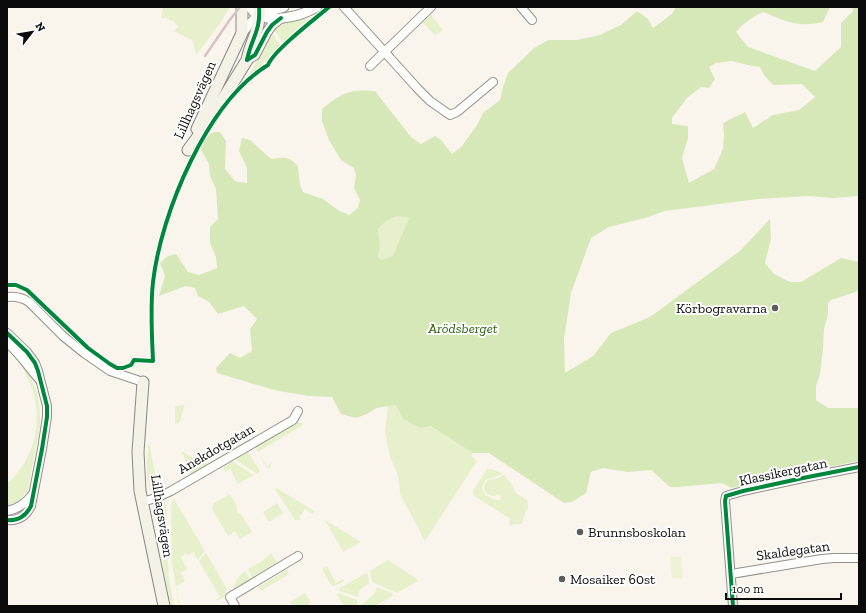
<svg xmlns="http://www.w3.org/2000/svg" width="866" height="613" font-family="'Zilla Slab',serif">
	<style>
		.green { fill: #e6f0ca }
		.forest { fill: #d7e8b8; fill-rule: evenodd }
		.pitch { fill: #eff3d5 }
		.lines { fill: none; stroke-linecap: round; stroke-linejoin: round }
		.minor-casing { stroke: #92908c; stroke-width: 10 }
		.tertiary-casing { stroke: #92908c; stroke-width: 11 }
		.secondary-casing { stroke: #888683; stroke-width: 13 }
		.minor { stroke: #fefefc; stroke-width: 8 }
		.tertiary { stroke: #fefefc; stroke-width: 9 }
		.secondary { stroke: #f4f1e7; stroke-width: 11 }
		.rail { stroke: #d7c2c4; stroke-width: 2.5 }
		.cycleway-casing { stroke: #fff; stroke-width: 6 }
		.cycleway { stroke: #00873e; stroke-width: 4 }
		.poi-dot { fill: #5e5c59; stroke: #fff; stroke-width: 1.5 }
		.labels { text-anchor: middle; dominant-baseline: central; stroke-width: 4; stroke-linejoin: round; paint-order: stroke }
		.street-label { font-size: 14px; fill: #0a0a0a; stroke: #fff }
		.poi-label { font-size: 14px; fill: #0a0a0a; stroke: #fff; text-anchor: start }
		.park-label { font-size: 14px; font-style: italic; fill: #316517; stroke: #fff }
	</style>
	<rect width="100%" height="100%" fill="#f9f5ed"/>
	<g class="green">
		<path d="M163,7H230L221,22L196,55L193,41L174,31L178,27C174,20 170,18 161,18Z"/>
		<polygon points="430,14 443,30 435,35 422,22"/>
		<path d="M306,16L307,19L305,22L283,43L275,31C279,19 295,19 306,16Z"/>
		<polygon points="273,34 280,45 280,47 265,61 257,70 247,78 271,36"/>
		<polygon points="397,216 409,218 393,255 382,260 378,257 380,245 378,229 386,221"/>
		<path d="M22,363L30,376L37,392L40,410V426L28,489L20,501L7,506V484C33,461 43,425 33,392C30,382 25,373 21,364Z"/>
		<path d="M185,405C181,411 183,417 179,423L175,424V406Z"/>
		<polygon points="396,405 420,428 431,426 473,453 471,456 477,461 425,541 400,494 398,475 390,457 385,432 388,406"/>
		<polygon points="298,422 302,423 303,425 258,452 267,466 272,463 270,468 267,468 255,447"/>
		<path d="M149,442L156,480L160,491L157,493L151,491C145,481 147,453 149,442Z"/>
		<polygon points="182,451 200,462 206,462 207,466 191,475"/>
		<polygon points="248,452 260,471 257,474 235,459"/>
		<polygon points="232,461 254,475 238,484 230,469 225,472 223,467"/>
		<path d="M487,469H493L503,474L485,480L482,488L485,495L495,500H500L501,498L499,495C487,499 479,489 488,480L498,478L504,475L510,482L516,493L527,500L528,508C523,514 525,520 521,524H514L511,526L509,524L510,520L509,518L474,496L473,491Z"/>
		<polygon points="277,488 314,511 313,514 305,509 299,518 301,520 295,520 275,489"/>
		<polygon points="230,494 237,506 237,512 242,516 252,532 240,539 235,531 228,536 212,509 214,503"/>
		<polygon points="174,499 205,551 198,560 193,552 189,555 186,553 181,557 187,569 181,573 185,581 176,587 180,606 179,606 172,564 171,505"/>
		<polygon points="165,500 167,512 167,544 162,545 162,541 164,540 163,534 161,533 154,508 156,505"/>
		<polygon points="277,503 283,513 269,522 263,512"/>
		<polygon points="325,520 361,542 343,552"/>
		<polygon points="162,547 167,548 169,579 174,606 171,606 164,573"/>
		<polygon points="206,553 227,589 225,594 226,596 217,601 216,600 220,597 199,561"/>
		<polygon points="271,553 278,564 253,579 248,569 262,561"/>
		<polygon points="388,560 417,579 418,581 397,593 372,582 370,572 371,570"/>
		<polygon points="327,566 336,583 343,579 344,581 335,586 332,586 322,569"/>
		<polygon points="287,570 289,574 261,591 258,587"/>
		<polygon points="245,571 251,580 236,589 233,588 238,577"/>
		<polygon points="366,573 368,574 369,583 359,591 358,597 339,591 340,588"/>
		<path d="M377,587L392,593L393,596L375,606H361C367,598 375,597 377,587Z"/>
		<polygon points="305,593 310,601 308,606 299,606 289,603"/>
		<polygon points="338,593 357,600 357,606 344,606 338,596"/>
	</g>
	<path class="forest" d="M676,7H830L823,22C796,28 786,21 763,12C753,16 743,24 736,32L748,47L815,71L841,47V23L853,11L852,7H859V196L833,198L809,196L758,199L665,211L645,218L609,227L591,238L571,293L564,339L565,373L593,356L611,333L650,317L740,251L770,219L771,239L765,263L774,274L790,282H801L841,258L859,262V288L856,292L831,300L828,303V314L824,329L823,349L820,374L816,386V400L828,408H859V461L848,463L731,488L722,483L677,487H670L651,470L628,472L603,468L591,472L586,493L572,502L564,503L489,453H473L431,426L420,428L403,419L396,405L376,408L367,414L356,418L341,414L332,397L308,396L274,390L217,373L216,368L230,353L240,358L252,351L250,329L257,319L244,306L218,314L209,302L198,296L195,288L186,286L159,296L165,276L160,263L168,256L176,254L188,272L199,275L217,268L216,257L210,243V227L218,219L216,189L210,176L209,164L200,148C205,140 209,130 220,132L226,141L225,169L235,181L247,183V168L239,151L242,138L250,140L271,159C285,157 288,156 298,166L300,185L303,192L323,199L338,210L349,215L358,208L360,200L354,188L356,175L354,168L341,160L329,140L322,121V109C343,92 349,89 375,91L411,137L421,144L435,136L441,140L452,154L462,146L477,125L483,113L500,100L503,87L508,73L534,48L548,40H577L600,35L621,25L637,11L648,19L653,28L672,14ZM732,61L752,66L760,67L764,75L773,85L802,84L815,97L799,110L773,115L753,128L745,112L723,123L724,134L723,149L714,169L689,183L682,158L688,138V126L672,124V118L687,98L701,87L709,88L715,79L709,67L716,63ZM397,216L409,218L393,255L382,260L378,257L380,245L378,229L386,221Z"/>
	<polygon class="pitch" points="681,556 683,578 672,578 670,557"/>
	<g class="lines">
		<g class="minor-casing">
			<g id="minor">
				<polyline points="344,7 418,89 430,101 450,115 457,112 493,82"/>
				<polyline points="521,7 532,20"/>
				<polyline points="370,66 431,7"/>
				<path d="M7,297C15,296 23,298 29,302L63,336L84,353L110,371L143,382"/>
				<path d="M7,333L27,352L35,363L38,371L47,406V417L42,449L31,506C26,516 18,521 7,520"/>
				<path d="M7,343C20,353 28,367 39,379"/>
				<polyline points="142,502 156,498 171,491 293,420 298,411"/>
				<path d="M7,511C18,509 26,503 33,494"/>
				<polyline points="731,574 822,559 834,558 859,558"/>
				<polyline points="235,606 230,597 298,556"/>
				<polyline points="733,606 725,501 726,496 743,491 803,478 859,467"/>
			</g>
		</g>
		<g class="tertiary-casing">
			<g id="tertiary">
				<path d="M250,7C261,28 301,16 317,7"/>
				<path d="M242,33C256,15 263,12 284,7"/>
				<polyline points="247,60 255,55 267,32 272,25 281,18"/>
			</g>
		</g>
		<g class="secondary-casing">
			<g id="secondary">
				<polyline points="197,129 242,33 242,7"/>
				<path d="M188,150L210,120L247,60C251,39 261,31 259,7"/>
				<polyline points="143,382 138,452 140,491 164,606"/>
			</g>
		</g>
		<use href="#minor" class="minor"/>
		<use href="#tertiary" class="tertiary"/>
		<use href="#secondary" class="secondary"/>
		<polyline class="rail" points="205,56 229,21 240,7"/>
		<g class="cycleway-casing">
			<g id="cycleway">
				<path d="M247,60C251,39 261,31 259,7"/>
				<polyline points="247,60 255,55 267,32 272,25 281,18"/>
				<path d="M7,285H16L27,290L88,348L110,364L117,368H123L131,365L134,360L153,361C152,335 150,309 153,282C161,213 207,102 268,65C274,50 315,19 329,7"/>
				<path d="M7,333L27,352L35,363L38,371L47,406V417L42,449L31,506C26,516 18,521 7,520"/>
				<polyline points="733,606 725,501 726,496 743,491 803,478 859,467"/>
			</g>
		</g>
		<use href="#cycleway" class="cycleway"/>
	</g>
	<g class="poi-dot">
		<circle cx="775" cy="308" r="4"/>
		<circle cx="580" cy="532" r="4"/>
		<circle cx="562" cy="579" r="4"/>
	</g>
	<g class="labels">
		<g class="street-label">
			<text transform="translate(195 100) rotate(-66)">Lillhagsvägen</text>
			<text transform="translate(216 449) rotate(-30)">Anekdotgatan</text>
			<text transform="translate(783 472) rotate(-12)">Klassikergatan</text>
			<text transform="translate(162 516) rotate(81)">Lillhagsvägen</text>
			<text transform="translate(793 551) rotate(-8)">Skaldegatan</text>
		</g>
		<g class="poi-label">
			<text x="767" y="308" text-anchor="end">Körbogravarna</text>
			<text x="588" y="532">Brunnsboskolan</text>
			<text x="570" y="579">Mosaiker 60st</text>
		</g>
		<g class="park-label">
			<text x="463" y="328">Arödsberget</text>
		</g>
	</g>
	<rect width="866" height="613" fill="none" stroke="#0a0a0a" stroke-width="16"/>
	<g transform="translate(32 32) rotate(59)" stroke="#ffffff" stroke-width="3" paint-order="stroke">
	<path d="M0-3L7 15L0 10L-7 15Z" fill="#0a0a0a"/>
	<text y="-6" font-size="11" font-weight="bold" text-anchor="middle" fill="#0a0a0a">N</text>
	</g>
	<path d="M726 593v6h115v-6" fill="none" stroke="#0a0a0a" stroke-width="2"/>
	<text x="732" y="593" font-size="12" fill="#0a0a0a" stroke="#ffffff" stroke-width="3" paint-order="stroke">100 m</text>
</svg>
